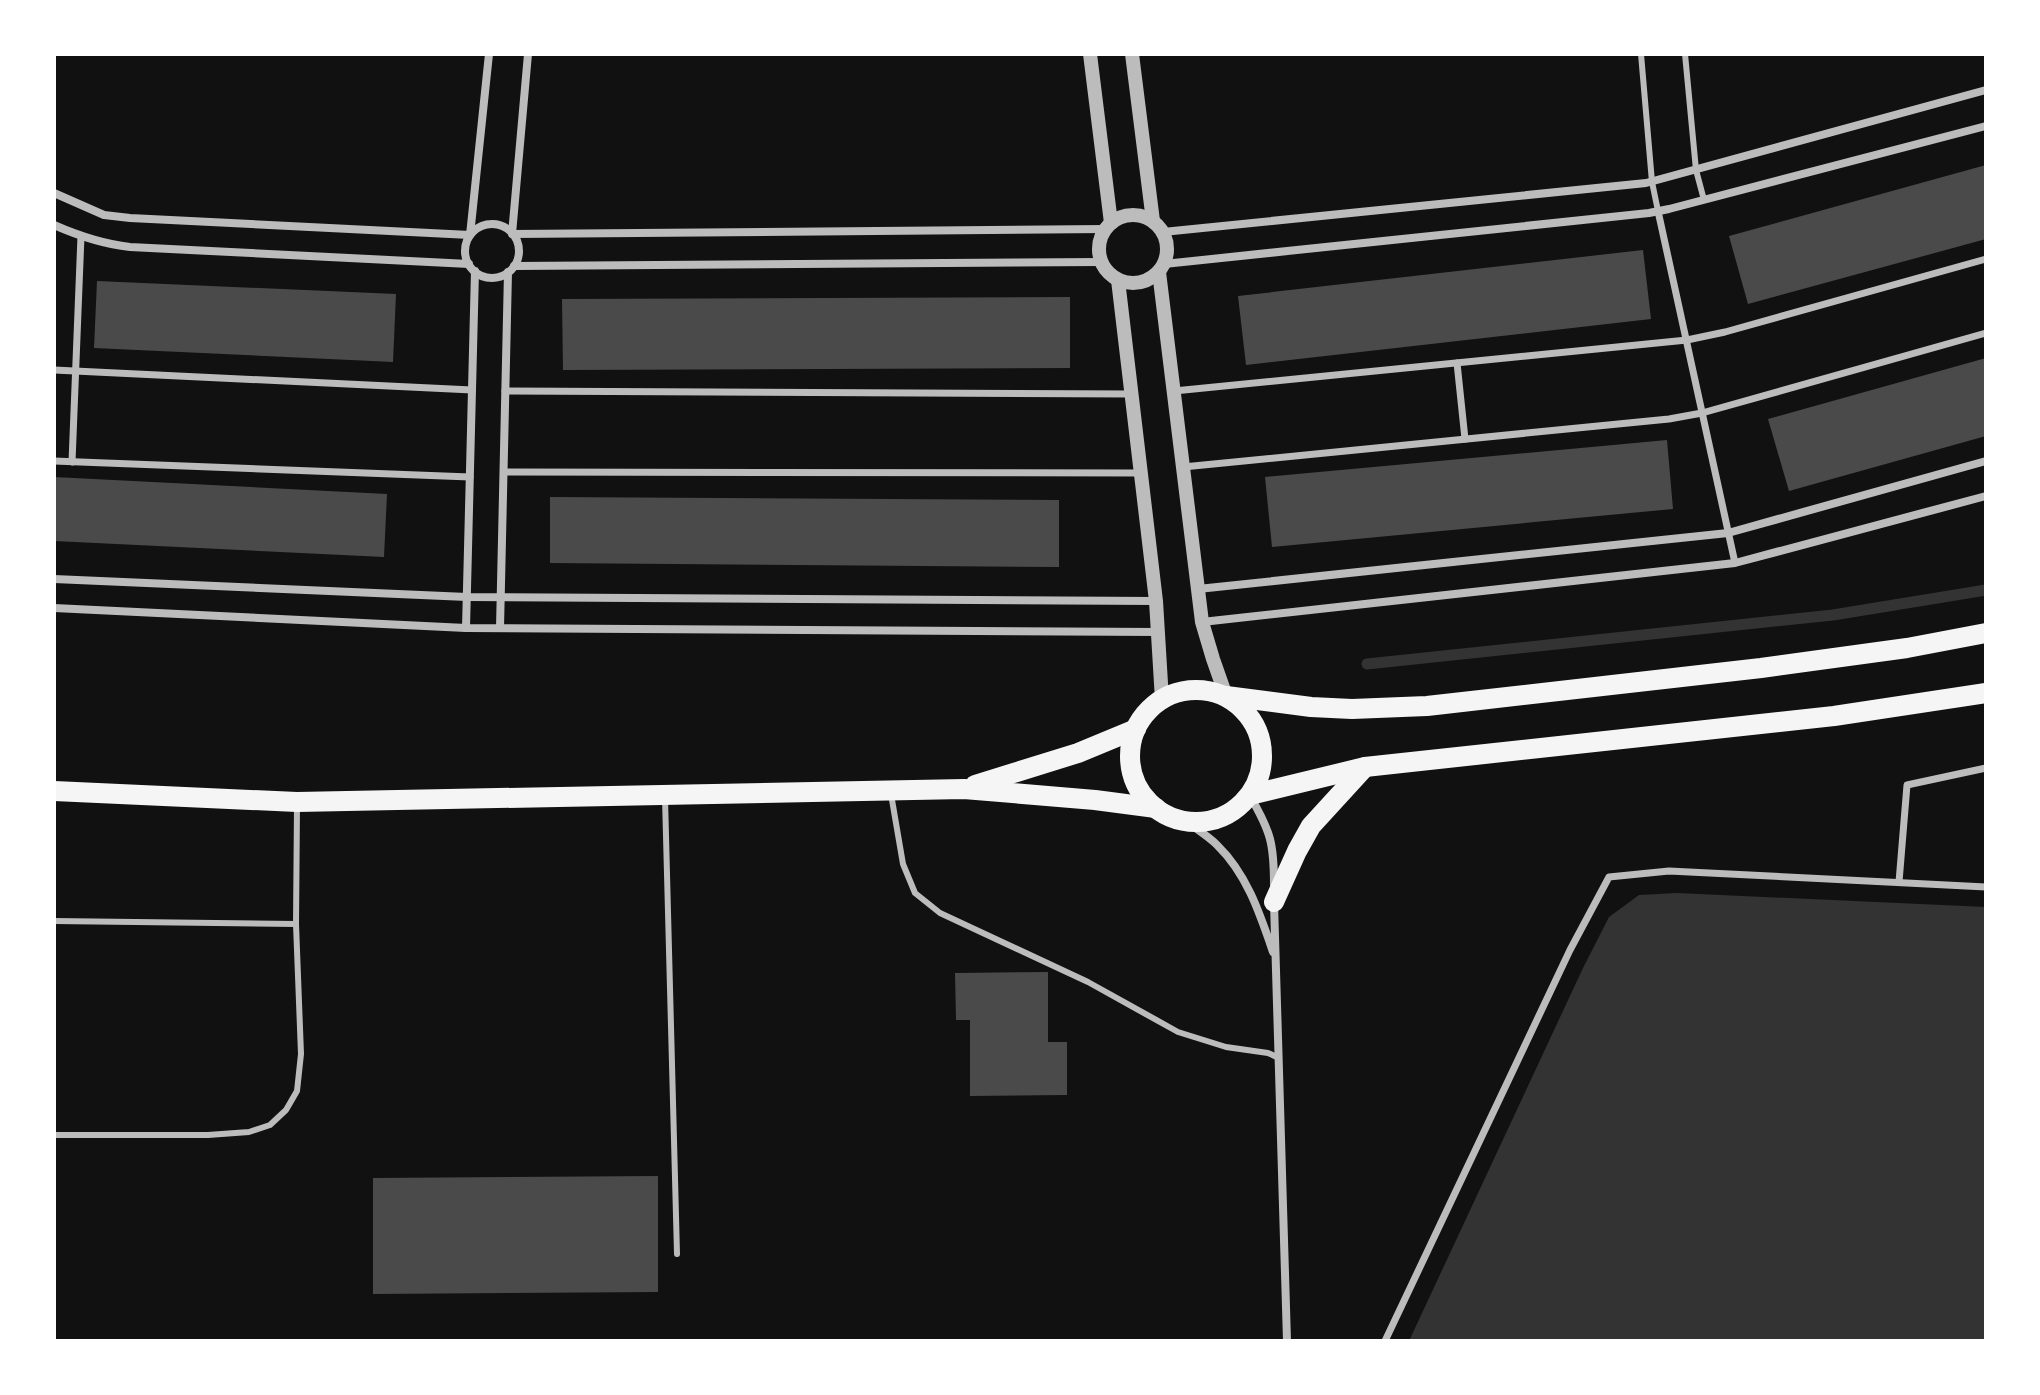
<svg xmlns="http://www.w3.org/2000/svg" width="2040" height="1395" font-family="Montserrat,sans-serif">
	<style>
		.water { fill: #333 }
		.lines { fill: none; stroke-linecap: round; stroke-linejoin: round }
		.stream { stroke: #333; stroke-width: 11 }
		.building { fill: #4a4a4a }
		.service { stroke: #bcbcbc; stroke-width: 6 }
		.pedestrian { stroke: #bcbcbc; stroke-width: 7 }
		.minor { stroke: #bcbcbc; stroke-width: 8 }
		.tertiary { stroke: #bcbcbc; stroke-width: 14 }
		.primary { stroke: #f5f5f5; stroke-width: 20 }
	</style>
	<rect width="100%" height="100%" fill="#111"/>
	<polygon class="water" points="1677,893 1986,907 1986,1341 1409,1341 1583,968 1609,917 1639,895"/>
	<g class="lines">
		<polyline class="stream" points="1367,664 1833,615 1986,590"/>
	</g>
	<g class="building">
		<polygon points="1986,165 1986,239 1748,304 1729,236"/>
		<polygon points="1643,250 1651,319 1246,365 1238,296"/>
		<polygon points="97,281 396,294 393,362 94,348"/>
		<polygon points="1070,297 1070,368 563,370 562,299"/>
		<polygon points="1986,358 1986,436 1789,491 1768,419"/>
		<polygon points="1667,440 1673,509 1272,547 1265,477"/>
		<polygon points="54,477 387,494 384,557 54,541"/>
		<polygon points="550,497 1059,500 1059,567 550,563"/>
		<polygon points="1048,972 1048,1042 1067,1042 1067,1095 970,1096 970,1020 956,1020 955,973"/>
		<polygon points="658,1176 658,1292 373,1294 373,1178"/>
	</g>
	<g class="lines">
		<g class="service">
			<polyline points="1641,54 1652,182 1658,211"/>
			<polyline points="1685,54 1696,170 1704,200"/>
			<polyline points="891,794 903,864 915,893 940,913 1088,982 1178,1032 1226,1047 1268,1053 1279,1058"/>
			<polyline points="665,798 677,1254"/>
			<polyline points="54,921 296,924"/>
			<polyline points="54,1135 208,1135 249,1132 270,1125 286,1110 297,1091 301,1054 296,924 297,806"/>
		</g>
		<g class="pedestrian">
			<polyline points="1658,211 1735,563"/>
			<polyline points="1457,363 1465,439"/>
			<polyline points="54,370 472,390"/>
			<polyline points="505,391 1131,394"/>
			<polyline points="1174,391 1687,340 1725,332 1986,259"/>
			<polyline points="54,461 470,477"/>
			<polyline points="72,462 81,236"/>
			<polyline points="1183,467 1669,419 1702,413 1986,333"/>
			<polyline points="504,472 1141,473"/>
			<polyline points="1899,882 1907,785 1986,768"/>
			<polyline points="1385,1341 1570,950 1609,877 1669,871 1986,887"/>
		</g>
		<g class="minor">
			<polyline points="528,54 512,234 1105,229"/>
			<polyline points="54,193 104,215 130,218 470,235 489,54"/>
			<circle cx="492" cy="251" r="27"/>
			<path d="M54,225C79,236 103,244 130,247L469,264"/>
			<polyline points="1163,232 1646,183 1986,90"/>
			<polyline points="1164,264 1649,213 1669,209 1986,126"/>
			<polyline points="514,266 1101,262"/>
			<polyline points="54,579 467,597 1156,601"/>
			<polyline points="1198,589 1728,533 1986,461"/>
			<polyline points="54,608 466,628 1159,632"/>
			<polyline points="1202,622 1735,563 1986,496"/>
			<polyline points="466,628 475,271"/>
			<polyline points="500,628 508,272"/>
			<path d="M1250,796C1271,832 1274,844 1274,885"/>
			<path d="M1186,821C1196,829 1208,836 1217,845C1247,874 1260,914 1273,952"/>
			<polyline points="1274,903 1287,1341"/>
		</g>
		<g class="tertiary">
			<polyline points="1090,54 1111,223"/>
			<polyline points="1132,54 1153,221"/>
			<circle cx="1133" cy="249" r="34"/>
			<polyline points="1159,272 1202,622 1213,659 1226,696"/>
			<polyline points="1118,280 1156,601 1162,700"/>
		</g>
		<g class="primary">
			<circle cx="1196" cy="756" r="66"/>
			<polyline points="1226,696 1311,707 1352,709 1427,706 1761,668 1907,648 1986,633"/>
			<polyline points="975,785 1078,753 1136,729"/>
			<polyline points="54,791 297,802 964,789 1095,800 1156,808"/>
			<polyline points="1250,795 1365,767 1834,716 1986,693"/>
			<polyline points="1274,902 1297,851 1311,826 1365,767"/>
		</g>
	</g>
	<rect width="2040" height="1395" fill="none" stroke="#ffffff" stroke-width="112"/>
</svg>
